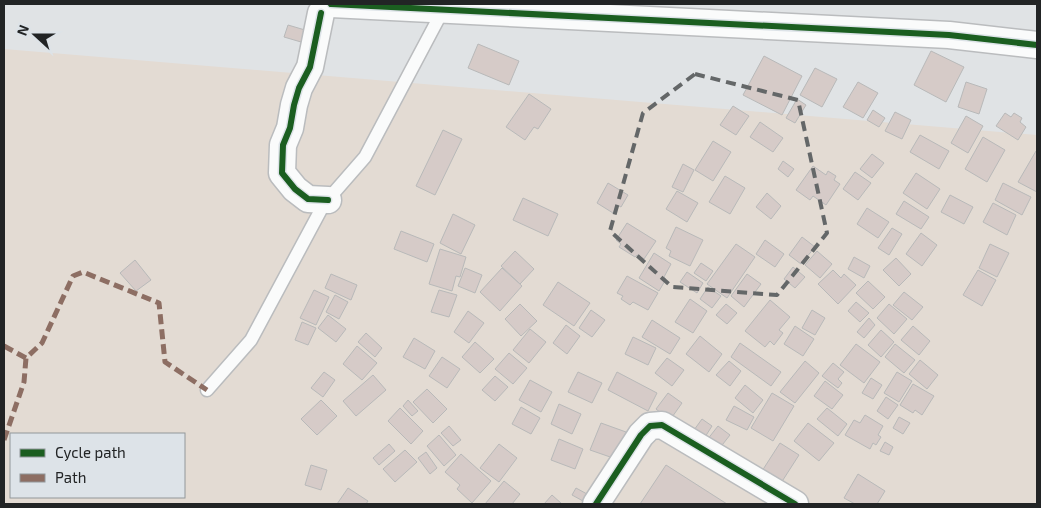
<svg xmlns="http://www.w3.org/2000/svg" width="1041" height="508" font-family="'Exo 2',sans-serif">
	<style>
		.industrial { fill: #e3dbd3; fill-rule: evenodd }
		.building { fill: #d6cbc8; stroke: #b8b9b9 }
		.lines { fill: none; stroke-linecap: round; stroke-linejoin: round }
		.service-casing { stroke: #babcbe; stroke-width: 15 }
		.minor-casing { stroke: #babcbe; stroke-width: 29 }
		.service { stroke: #fafbfb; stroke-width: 12 }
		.minor { stroke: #fafbfb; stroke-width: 26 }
		.quiet { stroke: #8d6e63; stroke-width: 5; stroke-dasharray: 10 5; stroke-linecap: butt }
		.cycleway-casing { stroke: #dde3e8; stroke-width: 9 }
		.cycleway { stroke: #1b5e20; stroke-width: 6 }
		.marked { fill: none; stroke: #646768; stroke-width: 4; stroke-dasharray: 10 6; stroke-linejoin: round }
	</style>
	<rect width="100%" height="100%" fill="#e0e3e5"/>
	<path class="industrial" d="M4,49L1037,135V504H4ZM11,434H184V497H11Z"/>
	<g class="building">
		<polygon points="288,25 305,30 301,42 284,37"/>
		<polygon points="478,44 519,61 509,85 468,68"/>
		<polygon points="931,51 964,67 946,102 914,85"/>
		<polygon points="764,56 802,76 782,115 743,95"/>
		<polygon points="815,68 837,79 822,107 800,95"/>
		<polygon points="858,82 878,93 863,118 843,107"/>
		<polygon points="966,82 987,89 979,114 958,107"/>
		<polygon points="529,94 551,109 538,129 534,127 525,140 506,127"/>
		<polygon points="797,99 806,105 795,123 786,118"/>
		<polygon points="733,106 749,116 736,135 720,125"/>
		<polygon points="873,110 885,118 879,127 867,120"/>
		<polygon points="895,112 911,120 902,139 885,131"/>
		<polygon points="1005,113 1011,117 1014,113 1022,118 1020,122 1026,127 1018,140 996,126"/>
		<polygon points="966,116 983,126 968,153 951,143"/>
		<polygon points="760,122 783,138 773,152 750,137"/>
		<polygon points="443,130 462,139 435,195 416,186"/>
		<polygon points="920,135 949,151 939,169 910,152"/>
		<polygon points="983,137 1005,150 987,182 965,169"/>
		<polygon points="713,141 731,152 713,181 695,170"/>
		<polygon points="1036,151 1037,152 1037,192 1018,182"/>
		<polygon points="872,154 884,163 872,178 860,169"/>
		<polygon points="783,161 794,169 788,177 778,169"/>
		<polygon points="683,164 694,170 683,192 672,187"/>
		<polygon points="813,166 826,175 828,171 836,176 834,180 840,184 826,205 813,196 810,200 796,190"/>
		<polygon points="855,172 871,183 858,200 843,189"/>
		<polygon points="916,173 940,189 927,209 903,193"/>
		<polygon points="725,176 745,188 730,214 709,202"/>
		<polygon points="608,183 628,195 621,207 617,205 613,213 597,203"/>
		<polygon points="1003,183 1031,197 1022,215 995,200"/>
		<polygon points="677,191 698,203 687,222 666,209"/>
		<polygon points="767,193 781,206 771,219 756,207"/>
		<polygon points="950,195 973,207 964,224 941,212"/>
		<polygon points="523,198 558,214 548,236 513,220"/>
		<polygon points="904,201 929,217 921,229 896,214"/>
		<polygon points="993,203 1016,215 1007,235 983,222"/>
		<polygon points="867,208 889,222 878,238 857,224"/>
		<polygon points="453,214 475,225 461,254 440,243"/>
		<polygon points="627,223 656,241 644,259 637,255 635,257 619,247 621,244 616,240"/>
		<polygon points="676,227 703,240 690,266 669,256 671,251 666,248"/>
		<polygon points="892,228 902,234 889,255 878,248"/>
		<polygon points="401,231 434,244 427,262 394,249"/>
		<polygon points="921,233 937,245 922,266 906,254"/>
		<polygon points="802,237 815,247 801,264 789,255"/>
		<polygon points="765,240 784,254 775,267 756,254"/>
		<polygon points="736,244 755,257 727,298 707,284"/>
		<polygon points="990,244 1009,253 997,277 979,268"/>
		<polygon points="440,249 466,257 460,277 456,276 452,291 429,284"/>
		<polygon points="515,251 534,269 520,284 501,266"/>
		<polygon points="817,251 832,264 820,278 805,265"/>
		<polygon points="654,253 671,264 664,277 666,279 659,291 639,278"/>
		<polygon points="854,257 870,266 864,278 848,269"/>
		<polygon points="896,258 911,274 899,286 883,270"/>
		<polygon points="135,260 151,280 136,291 120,273"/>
		<polygon points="701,263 713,271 706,281 694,273"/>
		<polygon points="793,267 805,277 795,288 784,279"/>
		<polygon points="465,268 482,275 475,293 458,286"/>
		<polygon points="502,268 522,286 500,311 480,292"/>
		<polygon points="833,270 841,278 844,274 856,285 838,304 818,284"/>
		<polygon points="978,270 996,280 982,306 963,295"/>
		<polygon points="687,272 703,283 697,293 680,282"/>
		<polygon points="331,274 357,285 351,300 325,288"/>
		<polygon points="747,274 761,284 744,307 731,296"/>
		<polygon points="627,276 658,293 648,310 633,302 630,305 621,299 623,296 617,293"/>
		<polygon points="868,281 885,297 873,309 856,293"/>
		<polygon points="558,282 590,303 574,326 543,305"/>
		<polygon points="708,287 721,296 712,308 700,299"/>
		<polygon points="314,290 329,297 316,325 300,318"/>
		<polygon points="439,290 457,295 449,317 431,312"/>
		<polygon points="904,292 923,307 912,320 893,305"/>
		<polygon points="335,295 348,302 339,319 326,312"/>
		<polygon points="690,299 707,311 693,333 675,322"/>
		<polygon points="770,300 790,317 779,330 783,333 774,345 770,341 765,347 745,331"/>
		<polygon points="856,302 869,313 860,322 848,311"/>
		<polygon points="520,304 537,321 521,336 505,319"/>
		<polygon points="726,304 737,313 727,324 716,315"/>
		<polygon points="889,304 907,319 894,334 877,318"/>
		<polygon points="591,310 605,320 592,337 579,328"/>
		<polygon points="812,310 825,318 815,335 802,328"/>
		<polygon points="468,311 484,323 469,343 454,332"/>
		<polygon points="328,315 346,329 336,342 318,328"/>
		<polygon points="869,318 875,325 864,338 857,332"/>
		<polygon points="652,320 680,338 670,354 642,337"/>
		<polygon points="302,322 316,328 308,345 295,340"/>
		<polygon points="566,325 580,336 567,354 553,343"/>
		<polygon points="795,326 814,339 803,356 784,344"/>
		<polygon points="913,326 930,341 919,355 901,340"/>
		<polygon points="530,329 546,342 529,363 513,350"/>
		<polygon points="881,330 894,342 881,357 868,345"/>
		<polygon points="366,333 382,348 375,357 358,342"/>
		<polygon points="700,336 722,354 709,372 686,354"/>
		<polygon points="633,337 656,348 648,365 625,354"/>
		<polygon points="414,338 435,351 425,369 403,357"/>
		<polygon points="475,342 494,359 480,373 462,357"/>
		<polygon points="740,343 781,372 771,386 731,357"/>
		<polygon points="856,344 880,362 864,383 840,365"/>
		<polygon points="895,344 915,360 904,373 885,357"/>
		<polygon points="357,346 377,363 362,380 343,364"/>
		<polygon points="509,353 527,368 513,384 495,369"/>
		<polygon points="442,357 460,369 447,388 429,376"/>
		<polygon points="667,358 684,370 672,386 655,373"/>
		<polygon points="920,360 938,375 927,389 909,374"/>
		<polygon points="729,361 741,371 730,386 716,375"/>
		<polygon points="805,361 819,373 795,403 780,392"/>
		<polygon points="833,363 844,372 838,379 842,383 838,388 822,376"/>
		<polygon points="324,372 335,380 323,397 311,388"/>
		<polygon points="578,372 602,383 592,403 568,392"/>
		<polygon points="617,372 657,393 648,411 608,390"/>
		<polygon points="897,372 912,381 899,402 884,393"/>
		<polygon points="373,375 386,390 356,416 343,401"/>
		<polygon points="495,376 508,387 495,401 482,390"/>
		<polygon points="871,378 882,385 873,399 862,393"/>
		<polygon points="530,380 552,392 541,412 519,400"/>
		<polygon points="825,381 843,395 832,409 814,396"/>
		<polygon points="913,384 934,396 922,415 915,410 913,413 900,405"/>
		<polygon points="745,385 763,400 753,413 735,398"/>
		<polygon points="427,389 447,409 433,423 413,402"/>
		<polygon points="668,393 682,403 670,420 656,409"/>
		<polygon points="772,393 794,406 773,441 751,428"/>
		<polygon points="886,397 898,405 888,419 877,411"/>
		<polygon points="321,400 337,416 317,435 301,419"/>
		<polygon points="408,400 418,411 412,416 403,406"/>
		<polygon points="559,404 581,414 572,434 551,424"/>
		<polygon points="734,406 754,417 747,430 726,420"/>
		<polygon points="521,407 540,418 531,434 512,424"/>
		<polygon points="400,408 423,431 411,444 388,421"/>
		<polygon points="827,408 847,424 838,436 817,419"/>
		<polygon points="865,415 883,426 878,435 881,437 876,445 873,443 870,449 845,435 854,420 860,423"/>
		<polygon points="899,417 910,423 903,434 893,428"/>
		<polygon points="702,419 712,426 705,437 694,430"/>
		<polygon points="601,423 626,432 616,459 590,450"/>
		<polygon points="808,423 834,443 819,461 794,441"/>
		<polygon points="449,426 461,440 453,446 441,433"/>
		<polygon points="718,426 730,435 719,449 707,440"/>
		<polygon points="439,435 456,455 444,466 427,446"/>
		<polygon points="559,439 583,449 575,469 551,460"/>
		<polygon points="885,442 893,447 889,455 880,451"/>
		<polygon points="780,443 799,455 781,483 762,471"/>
		<polygon points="389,444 395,451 379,465 373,458"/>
		<polygon points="499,444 517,458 499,482 480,468"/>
		<polygon points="405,450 417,462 395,482 383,469"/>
		<polygon points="426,452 437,468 430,474 418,458"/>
		<polygon points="461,454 491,481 472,503 457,489 460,485 445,472"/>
		<polygon points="311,465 327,470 321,490 305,485"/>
		<polygon points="666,465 727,504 640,504"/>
		<polygon points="858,474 885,491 877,504 855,504 844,498"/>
		<polygon points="504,481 520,494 512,504 485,504"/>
		<polygon points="348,488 368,501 366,504 337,504"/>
		<polygon points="576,488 587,494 583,501 572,495"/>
		<polygon points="552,495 562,504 544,504"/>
	</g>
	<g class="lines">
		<g class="service-casing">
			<polyline id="service" points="207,390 251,340 324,204 365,157 443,10"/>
		</g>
		<g class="minor-casing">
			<g id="minor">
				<polyline points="331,4 949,35 1037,45"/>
				<polyline points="321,13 310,67 299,88 294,105 290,128 283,145 282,173 295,189 308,199 328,200"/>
				<polyline points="596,504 641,435 650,426 662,425 795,504"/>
			</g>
		</g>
		<use href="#service" class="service"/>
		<use href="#minor" class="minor"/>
		<g class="quiet">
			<polyline points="4,346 26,358 42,343 73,276 83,272 159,303 165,362 207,390"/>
			<polyline points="4,440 24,382 26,358"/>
		</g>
		<g class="cycleway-casing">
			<g id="cycleway">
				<polyline points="331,4 949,35 1037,45"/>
				<polyline points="321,13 310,67 299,88 294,105 290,128 283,145 282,173 295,189 308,199 328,200"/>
				<polyline points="596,504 641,435 650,426 662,425 795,504"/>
			</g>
		</g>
		<use href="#cycleway" class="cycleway"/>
	</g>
	<path class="marked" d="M695,74L798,100L827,233L777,295L672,287L610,231L643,113Z"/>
	<rect width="1041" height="508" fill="none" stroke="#222425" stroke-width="10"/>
	<rect x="10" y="433" width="175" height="65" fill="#dde3e8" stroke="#92979a"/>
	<rect x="20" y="449" width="25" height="8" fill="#1b5e20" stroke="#92979a"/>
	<text x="55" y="458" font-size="15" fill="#222425">Cycle path</text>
	<rect x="20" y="474" width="25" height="8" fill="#8d6e63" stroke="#92979a"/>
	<text x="55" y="483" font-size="15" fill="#222425">Path</text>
	<g transform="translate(35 35) rotate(291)" stroke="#dde3e8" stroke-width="4" paint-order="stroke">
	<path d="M0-4L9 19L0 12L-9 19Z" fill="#222425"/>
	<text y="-8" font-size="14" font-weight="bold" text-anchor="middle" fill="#222425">N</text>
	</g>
</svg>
